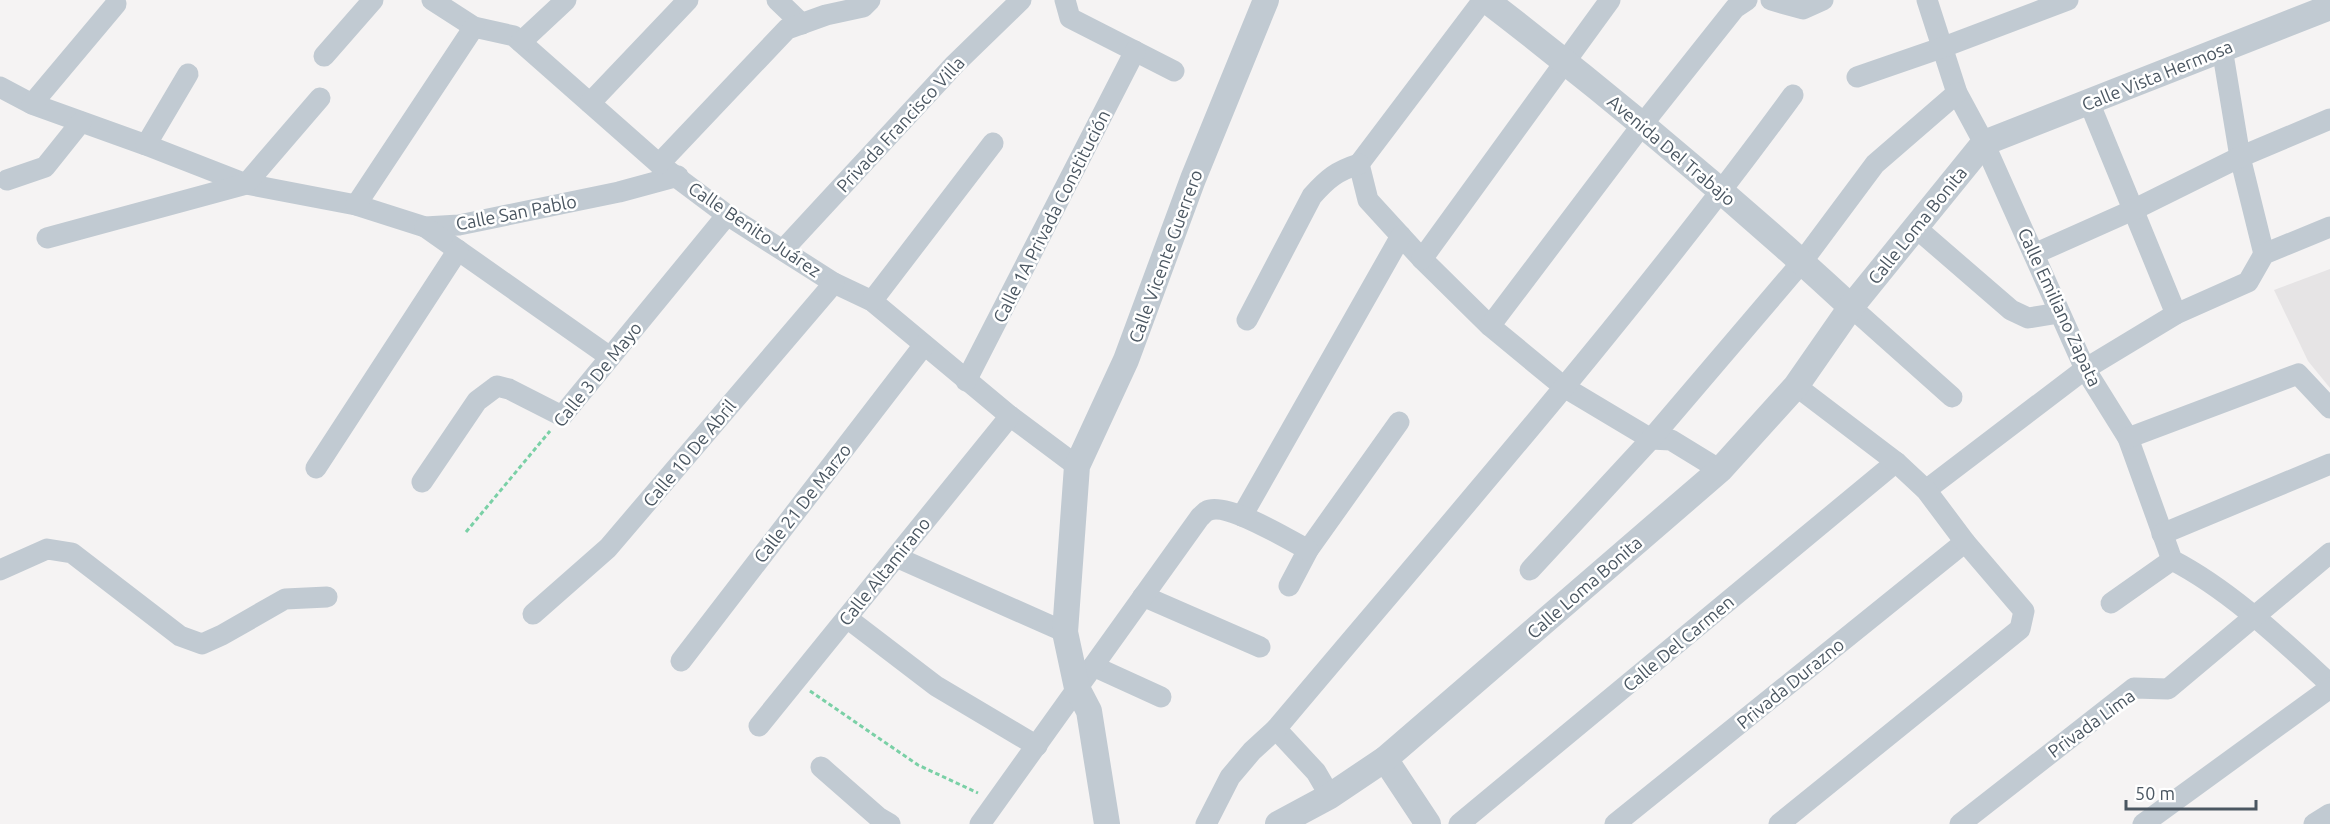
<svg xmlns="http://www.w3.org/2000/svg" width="2330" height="824" font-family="Ubuntu,sans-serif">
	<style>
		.education { fill: #e6e4e5 }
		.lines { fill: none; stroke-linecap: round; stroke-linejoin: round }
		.path { stroke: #7ad0a6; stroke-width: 3; stroke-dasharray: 4.5 3; stroke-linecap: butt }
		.minor { stroke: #c1cad2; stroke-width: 21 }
		.tertiary { stroke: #c1cad2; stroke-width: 26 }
		.labels { text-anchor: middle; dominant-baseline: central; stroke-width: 5; stroke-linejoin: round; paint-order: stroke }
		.street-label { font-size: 18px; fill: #4a5661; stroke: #fff }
	</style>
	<rect width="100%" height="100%" fill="#f5f3f3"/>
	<polygon class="education" points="2330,269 2330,388 2308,361 2274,290"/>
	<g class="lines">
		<g class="path">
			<polyline points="466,532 550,431"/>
			<polyline points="810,691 918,765 978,793"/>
		</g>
		<g class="minor">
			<polyline points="432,0 474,27 514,36 659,164 727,215 834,283 872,301 1010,416 1077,466"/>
			<polyline points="777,0 802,24"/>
			<polyline points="1065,0 1070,18 1174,71"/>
			<polyline points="1771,0 1803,9 1823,0"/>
			<path d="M1927,0L1957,93L1984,143L2085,369L2128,438L2172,560C2230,590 2282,640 2330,684"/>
			<polyline points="521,42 566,0"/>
			<polyline points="2222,48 2240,157 2264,254"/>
			<polyline points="324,56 373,0"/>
			<polyline points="1857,77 1941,48 2068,0"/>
			<polyline points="0,87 32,104 146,145 246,184 356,205 425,227 459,225 619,192 678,176"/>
			<polyline points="2089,102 2176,314"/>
			<polyline points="590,103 688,0"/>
			<polyline points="32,104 116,4"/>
			<polyline points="146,145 188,74"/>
			<polyline points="659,164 787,29 826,15 863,7 870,0"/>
			<polyline points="1359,164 1368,200 1422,259 1490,326 1564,387 1651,439 1671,440 1720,470"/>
			<polyline points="1359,164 1483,0"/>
			<polyline points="7,180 45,167 81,122"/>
			<polyline points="356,205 474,27"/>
			<polyline points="425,227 610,357"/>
			<polyline points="1915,227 2011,310 2028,318 2059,313"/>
			<polyline points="47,238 246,184 320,98"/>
			<polyline points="783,250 955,64 1021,0"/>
			<polyline points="2034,254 2133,210 2240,157 2330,119"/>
			<polyline points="1422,259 1610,0"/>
			<polyline points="872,301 993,143"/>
			<polyline points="1851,307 1952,397"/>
			<path d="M1247,320L1312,196C1328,178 1337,171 1359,164"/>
			<polyline points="1490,326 1642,125 1735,8 1747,0"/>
			<polyline points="966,381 1135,51"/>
			<polyline points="2128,438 2298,374 2330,408"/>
			<polyline points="316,468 458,250"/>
			<polyline points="422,482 477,401 497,386 509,389 562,416 727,215"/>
			<polyline points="1926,490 2085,369 2176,314 2248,282 2264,254 2330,227"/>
			<polyline points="1242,516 1401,236"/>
			<polyline points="2162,534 2330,464"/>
			<polyline points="896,557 1065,632"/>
			<polyline points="0,570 47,549 72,553 180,636 202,644 222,635 285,599 327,597"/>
			<polyline points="1530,570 1651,439 1802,262 1875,164 1957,93"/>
			<polyline points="1289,586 1308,550 1399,422"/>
			<polyline points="1143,596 1260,647"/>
			<polyline points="2111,603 2172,560"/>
			<polyline points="533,614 608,548 834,283"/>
			<polyline points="847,618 936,686 1037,746"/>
			<polyline points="681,661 924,345"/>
			<polyline points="1093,666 1161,697"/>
			<polyline points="759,726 1010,416"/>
			<polyline points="1276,729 1316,772 1330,796"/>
			<polyline points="821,767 878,817 890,824"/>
			<path d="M980,824L1200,517C1203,515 1204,512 1207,511C1225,501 1290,540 1308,550"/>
			<path d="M1206,824L1230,777L1252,751L1276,729C1452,520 1632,315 1793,95"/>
			<polyline points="1459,824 1896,462"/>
			<polyline points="1615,824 1965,542"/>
			<polyline points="1779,824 2020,629 2024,611 1965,542 1926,490 1896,462 1796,386"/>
			<polyline points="1960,824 2134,688 2168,689 2330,553"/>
			<polyline points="2143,824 2330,688"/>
			<polyline points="2314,824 2330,814"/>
		</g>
		<g class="tertiary">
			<path d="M1486,0C1612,97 1734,199 1851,307"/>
			<polyline points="1385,759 1428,824"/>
			<polyline points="1107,824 1089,711 1077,688 1065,632 1077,466 1126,360 1193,179 1266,0"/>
			<polyline points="1278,824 1330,796 1385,759 1720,470 1796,386 1851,307 1984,143 2330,7"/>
		</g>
	</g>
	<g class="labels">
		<g class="street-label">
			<text transform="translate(2157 75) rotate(-22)">Calle Vista Hermosa</text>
			<text transform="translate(900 124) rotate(-47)">Privada Francisco Villa</text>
			<text transform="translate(1672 150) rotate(40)">Avenida Del Trabajo</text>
			<text transform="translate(516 212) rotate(-11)">Calle San Pablo</text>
			<text transform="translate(1051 216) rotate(-63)">Calle 1A Privada Constitución</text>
			<text transform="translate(1917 225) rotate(-51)">Calle Loma Bonita</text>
			<text transform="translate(755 229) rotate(34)">Calle Benito Juárez</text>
			<text transform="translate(1165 256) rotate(-70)">Calle Vicente Guerrero</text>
			<text transform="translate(2060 307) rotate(65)">Calle Emiliano Zapata</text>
			<text transform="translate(597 374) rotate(-51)">Calle 3 De Mayo</text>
			<text transform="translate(689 453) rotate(-50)">Calle 10 De Abril</text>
			<text transform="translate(802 503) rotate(-52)">Calle 21 De Marzo</text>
			<text transform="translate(884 571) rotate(-51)">Calle Altamirano</text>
			<text transform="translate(1584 587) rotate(-41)">Calle Loma Bonita</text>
			<text transform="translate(1678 643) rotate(-40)">Calle Del Carmen</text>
			<text transform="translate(1790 683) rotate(-39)">Privada Durazno</text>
			<text transform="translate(2091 723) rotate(-36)">Privada Lima</text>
		</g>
	</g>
	<path d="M2126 800v9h130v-9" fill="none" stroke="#4a5661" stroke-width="3"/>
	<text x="2135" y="800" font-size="18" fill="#4a5661" stroke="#ffffff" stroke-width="4.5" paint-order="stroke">50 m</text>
</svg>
